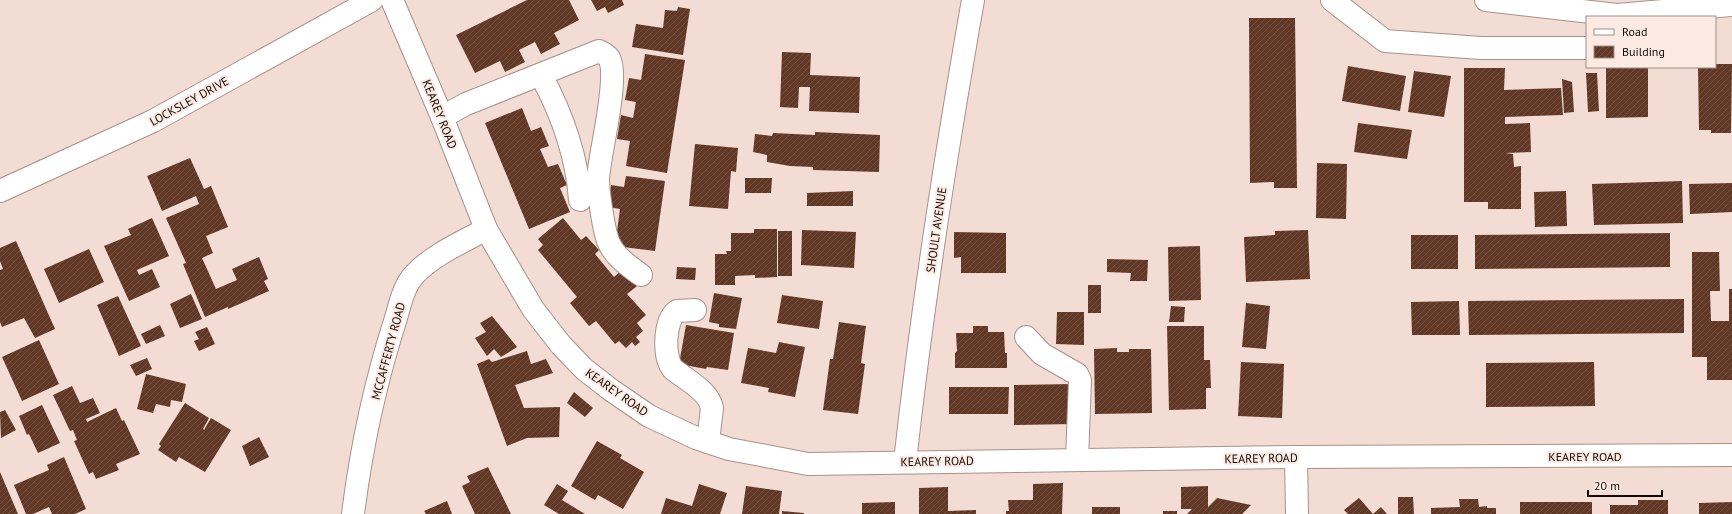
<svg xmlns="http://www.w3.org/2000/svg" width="1732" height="514" font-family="'PT Sans',sans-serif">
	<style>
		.building { fill: url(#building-hatch) }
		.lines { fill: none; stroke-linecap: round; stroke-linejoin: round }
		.minor-casing { stroke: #a79189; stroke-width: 24 }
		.minor { stroke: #fff; stroke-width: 22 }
		.labels { text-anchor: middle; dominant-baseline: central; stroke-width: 4; stroke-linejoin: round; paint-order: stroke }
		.street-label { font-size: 12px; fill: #110a07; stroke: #fdeae3 }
	</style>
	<defs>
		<pattern id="building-hatch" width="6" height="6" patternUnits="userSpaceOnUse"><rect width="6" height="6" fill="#613725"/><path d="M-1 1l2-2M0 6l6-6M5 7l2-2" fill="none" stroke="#725042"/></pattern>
	</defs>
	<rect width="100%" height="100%" fill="#f3dcd3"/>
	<g class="building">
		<polygon points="527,0 569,0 579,20 554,33 560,44 541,54 535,42 519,50 525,62 505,72 500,61 475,73 456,35"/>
		<polygon points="591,0 622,0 624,5 608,13 605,7 597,11"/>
		<polygon points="678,7 690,9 683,55 632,47 636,24 663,28 665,10 677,11"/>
		<polygon points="1249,18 1295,18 1297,188 1274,188 1274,182 1250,183"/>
		<polygon points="782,52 811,53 810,75 860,77 859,113 809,111 810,87 799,87 798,108 780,107"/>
		<polygon points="645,54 685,60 667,173 626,166 630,141 617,139 621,115 633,118 636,102 625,100 629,78 641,80"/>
		<polygon points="1715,64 1732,64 1731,133 1711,133 1711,130 1699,130 1698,67 1715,67"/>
		<polygon points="1348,66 1406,76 1400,111 1342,101"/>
		<polygon points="1606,67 1648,67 1648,117 1606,118"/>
		<polygon points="1464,68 1505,68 1504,90 1561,88 1563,115 1505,117 1505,124 1530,123 1531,152 1505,153 1513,154 1514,167 1521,166 1521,209 1488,209 1488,202 1464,202"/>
		<polygon points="1414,71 1451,76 1444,117 1408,112"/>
		<polygon points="1586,73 1597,73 1599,111 1588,112"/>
		<polygon points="1562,79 1572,82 1574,112 1564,113"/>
		<polygon points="522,108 531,131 541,127 549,146 540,149 548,167 558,164 567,185 560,188 570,212 529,229 485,123"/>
		<polygon points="1358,123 1412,130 1407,159 1354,152"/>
		<polygon points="815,132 880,135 879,172 813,170 813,167 790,166 767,162 767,155 753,152 755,134 772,136 773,133 815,135"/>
		<polygon points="695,144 738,148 736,172 731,171 728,209 689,206"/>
		<polygon points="190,158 204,189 211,186 228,227 206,236 213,253 202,258 216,289 237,280 232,269 259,257 268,279 264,281 269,291 228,309 228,307 205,317 183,264 186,263 166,218 199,204 196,196 162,211 147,176"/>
		<polygon points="1317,163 1347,164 1346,219 1316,218"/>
		<polygon points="626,176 665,181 655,251 615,246 620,209 608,207 611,185 624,187"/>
		<polygon points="745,178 772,178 771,193 745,193"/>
		<polygon points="1682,181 1683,223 1594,225 1592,184"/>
		<polygon points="1732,183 1732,212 1690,214 1689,184"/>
		<polygon points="853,191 853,206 807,206 807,193"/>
		<polygon points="1566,191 1567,226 1535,227 1534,192"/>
		<polygon points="152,218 169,256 137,270 139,275 152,269 160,287 129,301 104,246 131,235 128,229"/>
		<polygon points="563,218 581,240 586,236 599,250 595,254 614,277 623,269 637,286 627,294 646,315 637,323 643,331 636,337 640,342 635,346 632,342 626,348 619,341 615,344 596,321 589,326 570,303 577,297 538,250 543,245 538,239"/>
		<polygon points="754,229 777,229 777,277 755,278 755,275 735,276 735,285 715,285 715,254 727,254 726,251 731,251 731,233 754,233"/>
		<polygon points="802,230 856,232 854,268 801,265"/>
		<polygon points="1308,230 1310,279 1246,282 1244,237 1275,235 1275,231"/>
		<rect x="778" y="231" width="14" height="45"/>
		<polygon points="954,232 1006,233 1006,273 961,273 961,257 954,258"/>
		<polygon points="1670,233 1670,267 1475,269 1475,235"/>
		<rect x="1411" y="235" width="47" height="34"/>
		<polygon points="16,241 55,329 35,338 24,318 2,327 0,322 0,270 3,269 0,261 0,248"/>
		<polygon points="1200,246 1201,300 1169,301 1168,247"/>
		<polygon points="89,249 104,282 59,303 44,269"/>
		<polygon points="1692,252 1719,252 1720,291 1710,291 1711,321 1729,321 1729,289 1732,289 1732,380 1707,380 1707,357 1692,357"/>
		<polygon points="1107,259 1148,260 1147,281 1130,281 1131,273 1107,272"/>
		<polygon points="677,267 696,268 695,280 676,279"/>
		<rect x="1088" y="285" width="13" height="28"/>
		<polygon points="714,293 742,298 736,329 719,327 719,324 709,322"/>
		<polygon points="191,294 202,319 180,328 170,304"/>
		<polygon points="782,295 823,301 819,329 777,323"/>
		<polygon points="118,296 141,346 119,356 97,305"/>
		<polygon points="1684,299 1684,333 1469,335 1468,301"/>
		<polygon points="1459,301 1460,335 1412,335 1411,302"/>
		<polygon points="1246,303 1270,306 1266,349 1242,347"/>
		<polygon points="1171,306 1185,307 1184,322 1169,322"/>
		<polygon points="1057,312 1084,312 1084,345 1056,344"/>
		<polygon points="492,316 517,347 501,357 494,349 487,356 475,338 486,332 480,323"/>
		<polygon points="839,322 866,326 861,363 865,364 858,414 823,410 830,359 833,359"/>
		<polygon points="160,325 165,336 146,344 141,334"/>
		<polygon points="686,325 734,333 728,370 707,367 706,369 679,364"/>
		<polygon points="973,326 988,326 988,332 1004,332 1005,353 1007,353 1007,368 955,368 955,353 957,351 956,333 973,333"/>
		<polygon points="1167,326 1204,326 1204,360 1210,360 1211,388 1206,388 1206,409 1169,410"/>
		<polygon points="207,327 215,344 199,351 194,341 199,339 195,332"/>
		<polygon points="39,340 59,384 22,401 2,357"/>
		<polygon points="779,342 805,347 795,397 768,392 769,388 741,383 748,348 776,353"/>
		<polygon points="1117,348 1117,352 1129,352 1129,349 1151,349 1152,413 1095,414 1094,349"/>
		<polygon points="527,351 531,364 546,359 553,373 515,385 524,408 560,407 559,437 527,438 507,446 477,364 489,359 492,362"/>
		<polygon points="147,358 152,369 136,376 130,365"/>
		<polygon points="1241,362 1284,364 1282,418 1238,416"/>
		<polygon points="1594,362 1595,406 1486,407 1486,363"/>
		<polygon points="146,374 186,384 182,402 171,400 170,407 156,404 153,413 137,409"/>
		<polygon points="1072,384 1073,424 1014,425 1014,385"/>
		<polygon points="72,386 80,403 93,398 100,413 86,419 87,422 116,408 122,421 124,420 140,454 116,464 119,470 96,479 93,472 89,474 74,441 77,440 73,430 70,431 53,395"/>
		<polygon points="949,387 1009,387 1008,414 949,414"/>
		<polygon points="574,392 593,408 585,417 567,403"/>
		<polygon points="185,403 209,418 203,429 204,430 211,418 231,430 205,472 179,457 176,462 158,450 161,446 159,444"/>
		<polygon points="42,405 60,443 38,453 29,434 27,435 19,416"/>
		<polygon points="5,410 16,430 1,438 0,412"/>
		<polygon points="259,437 269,457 250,466 242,446"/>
		<polygon points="597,441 622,455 620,458 644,472 623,509 598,495 595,500 571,486"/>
		<polygon points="64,457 86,509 75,514 52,514 49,507 33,514 26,514 14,485 49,470 47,465"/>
		<polygon points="488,467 511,514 475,514 462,486 470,482 467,476"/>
		<polygon points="0,472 18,514 0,514"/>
		<polygon points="1063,483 1062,514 1006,514 1006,511 1009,511 1008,500 1033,500 1033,484"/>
		<polygon points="557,484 568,491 562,500 585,514 559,514 544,505"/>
		<polygon points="699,484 727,493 720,514 661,514 666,498 692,506"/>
		<polygon points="746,486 782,491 779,514 742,514"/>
		<polygon points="1208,486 1208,507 1217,498 1251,505 1242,514 1187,514 1192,509 1181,509 1181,487"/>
		<polygon points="948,487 948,511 976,510 976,514 919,514 919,488"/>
		<polygon points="1398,497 1413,497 1414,514 1398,514"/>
		<polygon points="1359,498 1373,514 1348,514 1344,510"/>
		<polygon points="1459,499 1478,499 1479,507 1487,506 1487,508 1496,508 1496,514 1431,514 1431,508 1460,507"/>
		<polygon points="1638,500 1668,500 1668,514 1610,514 1610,505 1638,505"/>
		<polygon points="447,501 452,514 426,514 424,511"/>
		<polygon points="895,502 895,514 862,514 862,503"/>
		<rect x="1520" y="502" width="72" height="12"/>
		<polygon points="1732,502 1732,514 1699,514 1699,503"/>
		<rect x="1092" y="507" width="28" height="7"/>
		<polygon points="1381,507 1387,514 1373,514"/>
		<polygon points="782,511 804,513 804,514 782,514"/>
		<rect x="1163" y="511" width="14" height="3"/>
	</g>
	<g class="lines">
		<g class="minor-casing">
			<g id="minor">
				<polyline points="392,0 442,117 486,229 533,309 561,345 584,369 611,390 649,416 696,438 729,449 808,464 1296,457 1732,455"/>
				<polyline points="1332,0 1385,41 1481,48 1587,48"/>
				<polyline points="1486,0 1617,15 1732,5"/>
				<path d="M541,75C562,114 577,155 580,200"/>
				<path d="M442,117L466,104L599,51C603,53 606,54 609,58C620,77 599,155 598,179C598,191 604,233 609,243C615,257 629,266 641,275"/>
				<polyline points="0,191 153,121 372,0"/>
				<path d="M695,310L677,311C664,320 663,357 673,369C685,379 709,391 712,408L708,442"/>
				<polyline points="1026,337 1042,354 1077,374 1080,380 1077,460"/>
				<polyline points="1296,457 1297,514"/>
				<path d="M905,462C922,307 946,153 973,0"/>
				<path d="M353,514C361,450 376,380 396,318C400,304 404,285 415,274C434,254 463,242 486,229"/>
			</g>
		</g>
		<use href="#minor" class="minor"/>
	</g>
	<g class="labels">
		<g class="street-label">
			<text transform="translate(189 101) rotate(-29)">LOCKSLEY DRIVE</text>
			<text transform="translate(440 114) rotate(68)">KEAREY ROAD</text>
			<text transform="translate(936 230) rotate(-82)">SHOULT AVENUE</text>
			<text transform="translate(388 351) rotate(-75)">MCCAFFERTY ROAD</text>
			<text transform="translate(617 392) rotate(35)">KEAREY ROAD</text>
			<text x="1585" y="456">KEAREY ROAD</text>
			<text transform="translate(1261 458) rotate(-1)">KEAREY ROAD</text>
			<text transform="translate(937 461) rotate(-1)">KEAREY ROAD</text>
		</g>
	</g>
	<rect x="1586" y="16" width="130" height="52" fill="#fdeae3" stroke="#9f908b"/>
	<rect x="1594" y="29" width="20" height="6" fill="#ffffff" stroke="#9f908b"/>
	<text x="1622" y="36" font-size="12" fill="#110a07">Road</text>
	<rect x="1594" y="46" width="20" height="12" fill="url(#building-hatch)" stroke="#9f908b"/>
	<text x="1622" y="56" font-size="12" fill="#110a07">Building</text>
	<path d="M1588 490v6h74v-6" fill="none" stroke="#110a07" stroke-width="2"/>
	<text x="1594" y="490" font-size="12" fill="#110a07" stroke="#fdeae3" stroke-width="3" paint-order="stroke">20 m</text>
</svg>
